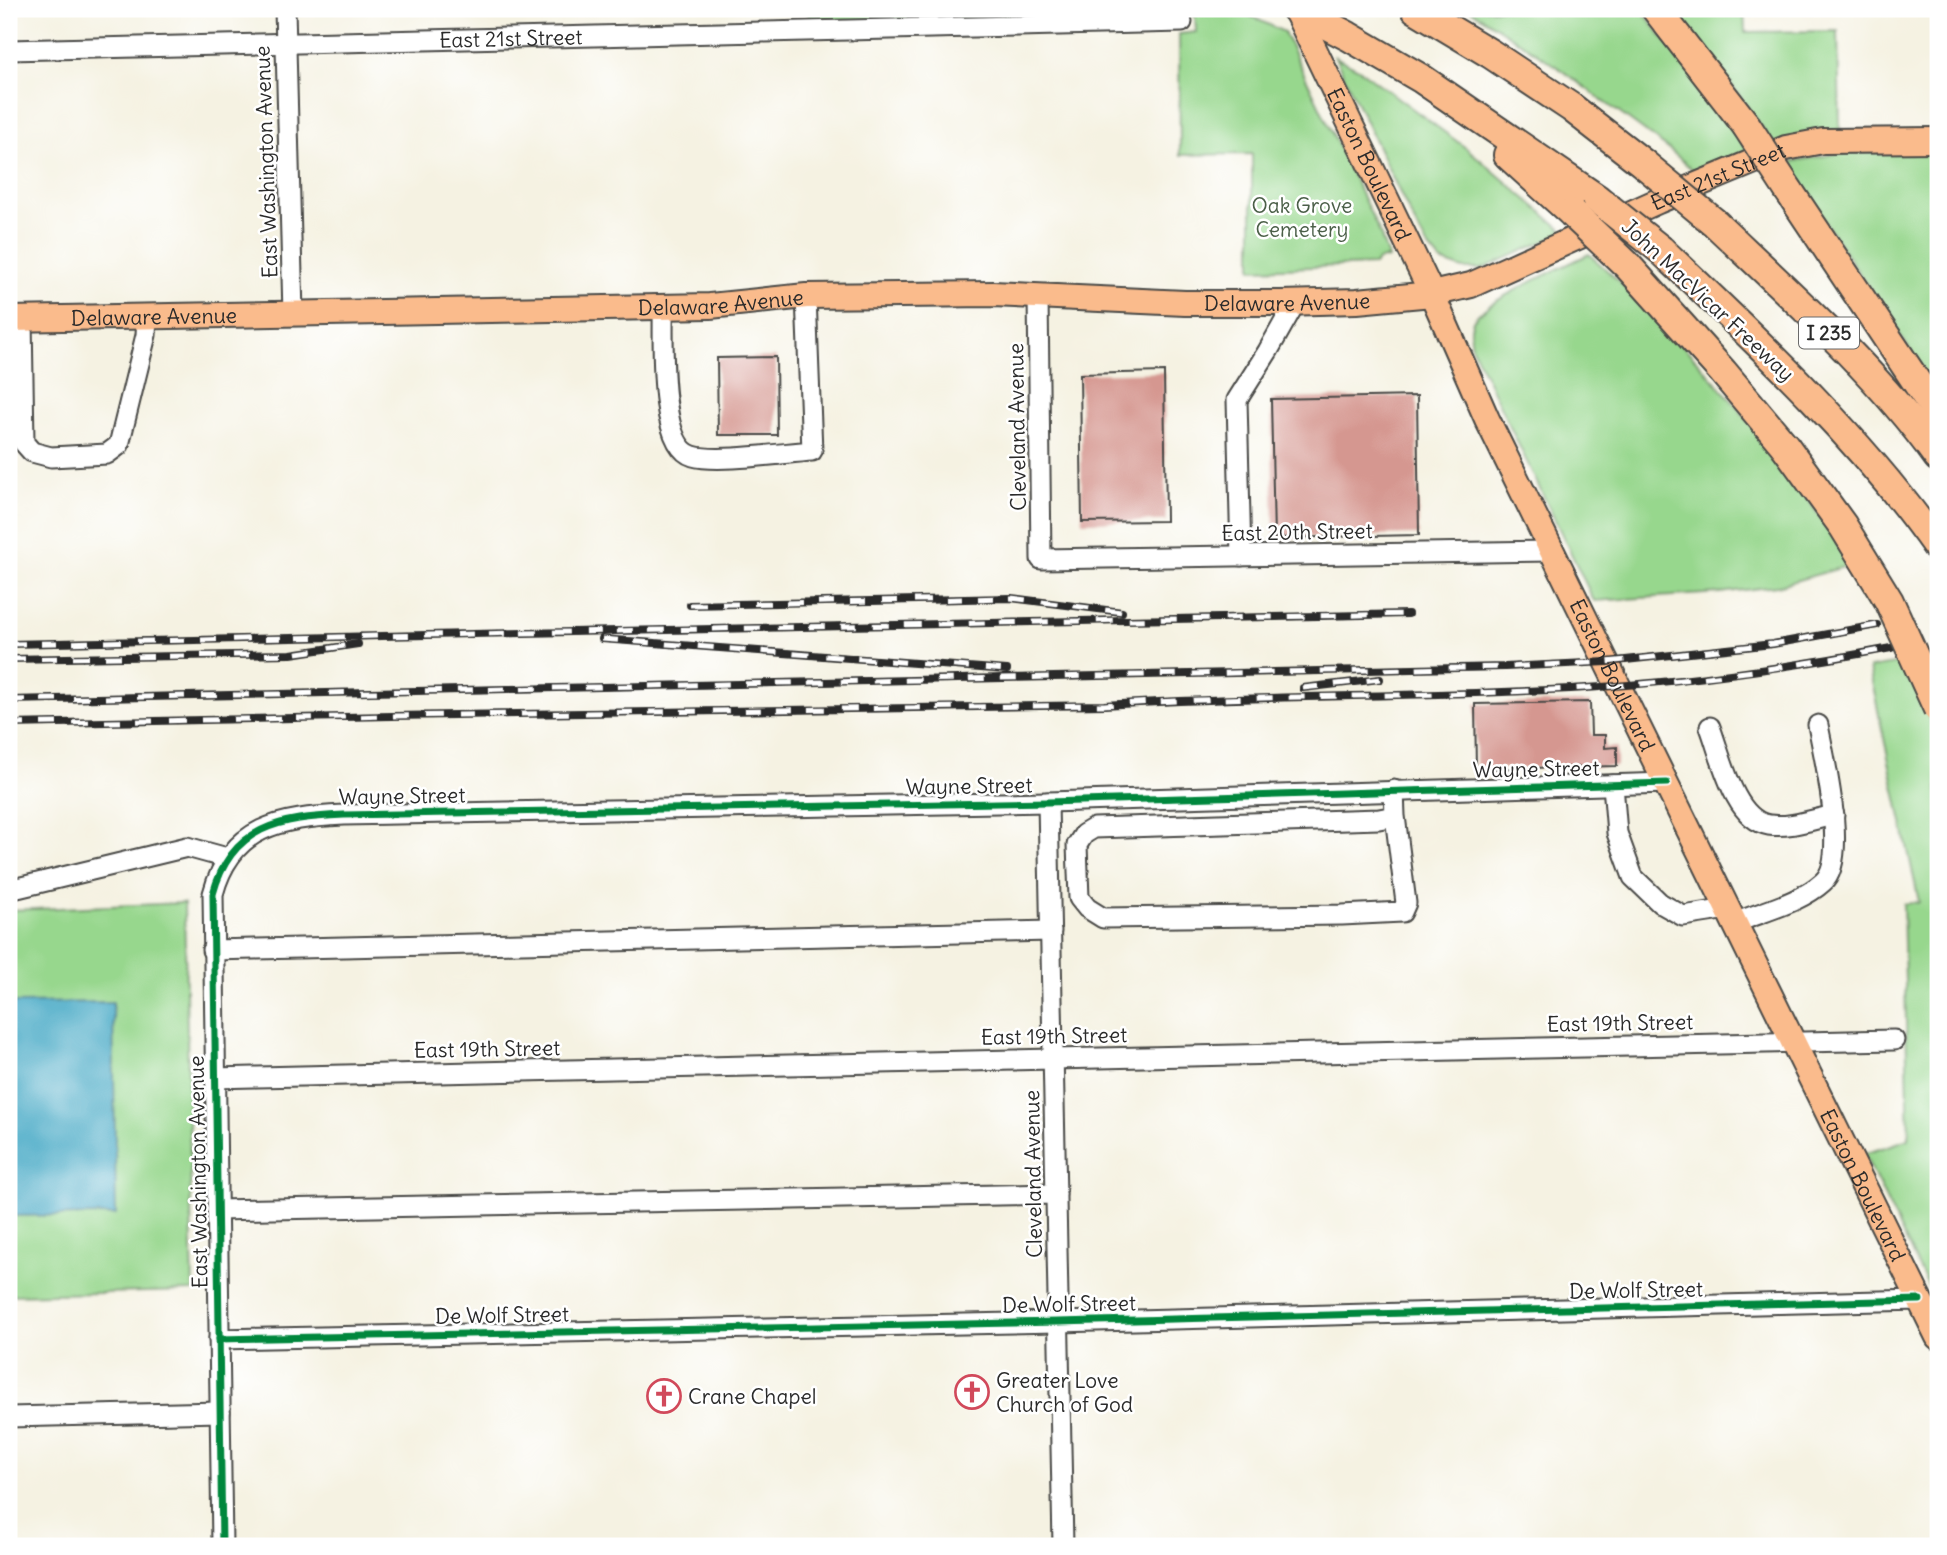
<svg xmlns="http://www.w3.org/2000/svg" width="1947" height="1555" font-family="Delius,sans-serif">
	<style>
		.green { fill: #97d78d; stroke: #61815c; stroke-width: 2 }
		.water { fill: #45a8c5; stroke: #386a78; stroke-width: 2 }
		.building { fill: #d59790 }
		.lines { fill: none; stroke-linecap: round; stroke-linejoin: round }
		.minor-casing { stroke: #494946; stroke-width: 23 }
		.major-casing { stroke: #494946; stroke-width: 28 }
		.highway-casing { stroke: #494946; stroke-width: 32 }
		.minor { stroke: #fff; stroke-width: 19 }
		.major { stroke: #fabb8c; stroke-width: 24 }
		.highway { stroke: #fabb8c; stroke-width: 28 }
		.rail-casing { stroke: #2b2b2b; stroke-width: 8 }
		.rail { stroke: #fff; stroke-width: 5; stroke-dasharray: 16; stroke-linecap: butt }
		.highway-bridge-casing { stroke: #494946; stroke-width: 32; stroke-linecap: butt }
		.highway-bridge { stroke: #fabb8c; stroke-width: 28 }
		.cycleway-casing { stroke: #fff; stroke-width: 11 }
		.cycleway { stroke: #00873e; stroke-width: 7 }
		.labels { text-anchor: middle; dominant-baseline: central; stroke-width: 5; stroke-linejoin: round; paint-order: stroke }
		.shield { fill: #fff; stroke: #6b6b6b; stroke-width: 2 }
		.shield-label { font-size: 19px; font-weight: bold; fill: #2b2b2b }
		.street-label { font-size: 21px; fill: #2b2b2b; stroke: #fff }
		.park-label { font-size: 21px; fill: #4b5f48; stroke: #fff }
		.poi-label { font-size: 21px; fill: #2b2b2b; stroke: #fff; text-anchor: start }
	</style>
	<rect width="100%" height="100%" fill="#fff"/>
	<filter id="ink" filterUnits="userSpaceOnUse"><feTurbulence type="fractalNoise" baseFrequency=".0143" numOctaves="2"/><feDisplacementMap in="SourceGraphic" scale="14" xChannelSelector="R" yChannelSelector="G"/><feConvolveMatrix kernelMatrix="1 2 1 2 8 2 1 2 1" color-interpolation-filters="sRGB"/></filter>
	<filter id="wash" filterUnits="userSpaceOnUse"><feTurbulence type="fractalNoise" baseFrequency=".00686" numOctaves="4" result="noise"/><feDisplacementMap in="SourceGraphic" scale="28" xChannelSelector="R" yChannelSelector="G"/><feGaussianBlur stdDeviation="1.57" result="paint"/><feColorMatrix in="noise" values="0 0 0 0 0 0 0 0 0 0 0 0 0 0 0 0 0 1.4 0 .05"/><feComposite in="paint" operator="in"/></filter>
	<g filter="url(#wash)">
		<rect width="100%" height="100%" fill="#f5f2e2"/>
		<g class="green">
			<polygon points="808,9 1217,9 1221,11 1236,9 1284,32 1380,233 1388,258 1379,260 1374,265 1252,269 1252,154 1180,155 1179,34 1196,32 1195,15 809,24"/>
			<polygon points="1469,9 1641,9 1750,153 1700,176 1670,150 1553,64"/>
			<polygon points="1674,9 1744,9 1745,32 1838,31 1840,133 1775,146 1711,56"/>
			<polygon points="1335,57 1359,69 1470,151 1565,232 1482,269 1463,269 1440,261 1426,244 1411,216"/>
			<polygon points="1938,152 1938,392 1786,163 1839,153"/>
			<path d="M1589,254C1689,343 1781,451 1851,565L1777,586L1720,593L1594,601L1472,348C1471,339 1469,330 1473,321C1482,302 1567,265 1589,254Z"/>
			<polygon points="1906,662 1938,740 1938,1307 1864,1154 1909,1139 1903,904 1919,902 1869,668"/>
			<polygon points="184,903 193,1291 9,1295 9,910"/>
		</g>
		<polygon class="water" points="113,1002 116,1215 9,1216 9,1003"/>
		<g id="blocks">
			<g class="building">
				<polygon points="776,357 777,435 718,435 717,358"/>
				<polygon points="1164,372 1166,521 1082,522 1080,374"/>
				<polygon points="1417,396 1419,535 1274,538 1271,399"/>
				<polygon points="1590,702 1591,735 1605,735 1605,748 1617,747 1617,766 1476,769 1475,704"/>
			</g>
		</g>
	</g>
	<g filter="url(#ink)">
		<use href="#blocks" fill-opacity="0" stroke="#494946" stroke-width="2"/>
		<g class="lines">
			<g class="minor-casing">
				<g id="minor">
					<polyline points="285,9 293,314"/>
					<path id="s1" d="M9,50L1182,22"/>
					<polyline points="1038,295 1041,559 1553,551"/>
					<path d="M663,307C664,337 657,446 693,456C717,463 783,453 812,451L806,296"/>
					<polyline points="22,318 24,443 32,452 51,457 107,454 119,445 146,335 147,316"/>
					<polyline points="1241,556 1237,400 1268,351 1295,303"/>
					<path d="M1710,727C1721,756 1734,820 1769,825C1790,828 1814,819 1834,815"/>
					<polyline points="1613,785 1617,833 1633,877 1660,903 1683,916 1728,909"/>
					<polyline points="1394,790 1395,816 1379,819 1094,828 1084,834 1077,845 1079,898 1087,908 1103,918 1342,915 1402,912 1406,903 1395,816"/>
					<polyline points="1048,802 1063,1546"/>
					<polyline points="9,890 187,847 227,858"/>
					<path d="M1735,923C1763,911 1800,903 1823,882C1849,860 1824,757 1818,725"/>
					<polyline points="212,950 1051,931"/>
					<polyline points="214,1078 1894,1040"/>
					<polyline points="217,1210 1056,1194"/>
					<polyline points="219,1339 1058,1322 1920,1300"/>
					<polyline points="9,1417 220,1412"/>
					<path d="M222,1546L213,894C231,826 280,818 344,815L1048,802L1667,783"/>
				</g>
			</g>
			<g class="major-casing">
				<g id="major">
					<path id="s2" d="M1295,9L1432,294L1487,419L1938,1337"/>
					<path id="s3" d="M9,319L710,306L806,296L993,294L1185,303H1281L1357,301L1432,294L1471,285L1658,201L1786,148L1823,141L1938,140"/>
				</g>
			</g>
			<g class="highway-casing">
				<g id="highway">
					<polyline points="1296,9 1348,36 1422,79 1596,198"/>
					<polyline points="1416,9 1491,54 1572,108 1644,164"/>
					<polyline points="1656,9 1746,125"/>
					<polyline points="1508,155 1572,213"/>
					<polyline points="1789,191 1938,414"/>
					<path d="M1715,223C1793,297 1875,370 1938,457"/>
					<path d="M1661,250C1759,343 1860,437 1938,548"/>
					<polyline points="1627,265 1723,372 1785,446"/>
				</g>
			</g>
			<use href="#minor" class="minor"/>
			<use href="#major" class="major"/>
			<use href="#highway" class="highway"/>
			<g class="rail-casing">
				<g id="rail">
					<polyline points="690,605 1011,598 1122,612"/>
					<polyline points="602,639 1007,670"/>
					<polyline points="9,644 1408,614"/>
					<polyline points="9,659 291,654 358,644"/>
					<polyline points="1303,688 1380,679"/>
					<polyline points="9,700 1505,667 1607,662 1773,644 1877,625"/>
					<path d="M9,724L392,716L1104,705C1264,694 1425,698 1586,688C1688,682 1791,667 1891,648"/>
				</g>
			</g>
			<use href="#rail" class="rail"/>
			<g class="highway-bridge-casing">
				<g id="highway-bridge">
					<polyline points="1746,125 1789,191"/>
					<polyline points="1644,164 1715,223"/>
					<polyline points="1596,198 1661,250"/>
					<polyline points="1572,213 1627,265"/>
					<polyline points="1785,446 1843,526 1889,601 1938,709"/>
				</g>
			</g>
			<use href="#highway-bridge" class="highway-bridge"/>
			<g class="cycleway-casing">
				<g id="cycleway">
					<polyline points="219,1339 1058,1322 1920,1300"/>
					<path d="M222,1546L213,894C231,826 280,818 344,815L1048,802L1667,783"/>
				</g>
			</g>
			<use href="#cycleway" class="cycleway"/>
		</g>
	</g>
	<defs>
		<g id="church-ring" transform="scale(1.75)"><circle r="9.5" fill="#fff" stroke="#d1495b" stroke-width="1.5"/><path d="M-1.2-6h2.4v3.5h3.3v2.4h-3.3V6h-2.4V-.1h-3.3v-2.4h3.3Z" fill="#d1495b"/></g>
	</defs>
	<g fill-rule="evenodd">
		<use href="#church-ring" x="972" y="1392"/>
		<use href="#church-ring" x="664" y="1396"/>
	</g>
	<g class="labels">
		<rect class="shield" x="1799" y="317.5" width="60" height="31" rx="5"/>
		<g class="shield-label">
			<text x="1829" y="333">I 235</text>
		</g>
		<g class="street-label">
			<text stroke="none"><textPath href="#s1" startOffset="502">East 21st Street</textPath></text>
			<text transform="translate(266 162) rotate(-92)">East Washington Avenue</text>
			<text stroke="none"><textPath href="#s2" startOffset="172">Easton Boulevard</textPath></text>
			<text stroke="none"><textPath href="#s3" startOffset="1734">East 21st Street</textPath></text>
			<text transform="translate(1708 300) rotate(43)">John MacVicar Freeway</text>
			<text stroke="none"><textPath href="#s3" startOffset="1279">Delaware Avenue</textPath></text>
			<text stroke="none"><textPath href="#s3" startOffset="712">Delaware Avenue</textPath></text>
			<text stroke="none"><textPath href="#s3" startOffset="145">Delaware Avenue</textPath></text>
			<text transform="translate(1017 427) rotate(-91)">Cleveland Avenue</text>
			<text transform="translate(1297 532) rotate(-1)">East 20th Street</text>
			<text stroke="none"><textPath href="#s2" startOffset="738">Easton Boulevard</textPath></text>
			<text transform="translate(1536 769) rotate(-1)">Wayne Street</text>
			<text transform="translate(969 786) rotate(-1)">Wayne Street</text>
			<text transform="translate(402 796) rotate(-1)">Wayne Street</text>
			<text transform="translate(1620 1023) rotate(-1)">East 19th Street</text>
			<text transform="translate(1054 1036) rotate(-1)">East 19th Street</text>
			<text transform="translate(487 1049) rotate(-1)">East 19th Street</text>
			<text transform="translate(198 1172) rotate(-91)">East Washington Avenue</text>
			<text transform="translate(1033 1174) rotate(-91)">Cleveland Avenue</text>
			<text stroke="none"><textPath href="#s2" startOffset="1306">Easton Boulevard</textPath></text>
			<text transform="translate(1636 1290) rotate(-1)">De Wolf Street</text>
			<text transform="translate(1069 1304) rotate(-1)">De Wolf Street</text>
			<text transform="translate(502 1315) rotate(-1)">De Wolf Street</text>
		</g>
		<g class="park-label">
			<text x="1302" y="205">Oak Grove<tspan x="1302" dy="24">Cemetery</tspan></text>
		</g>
		<g class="poi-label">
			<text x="996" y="1380">Greater Love<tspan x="996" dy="24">Church of God</tspan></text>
			<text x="688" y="1396">Crane Chapel</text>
		</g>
	</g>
	<rect width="1947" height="1555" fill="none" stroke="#fff" stroke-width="35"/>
</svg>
